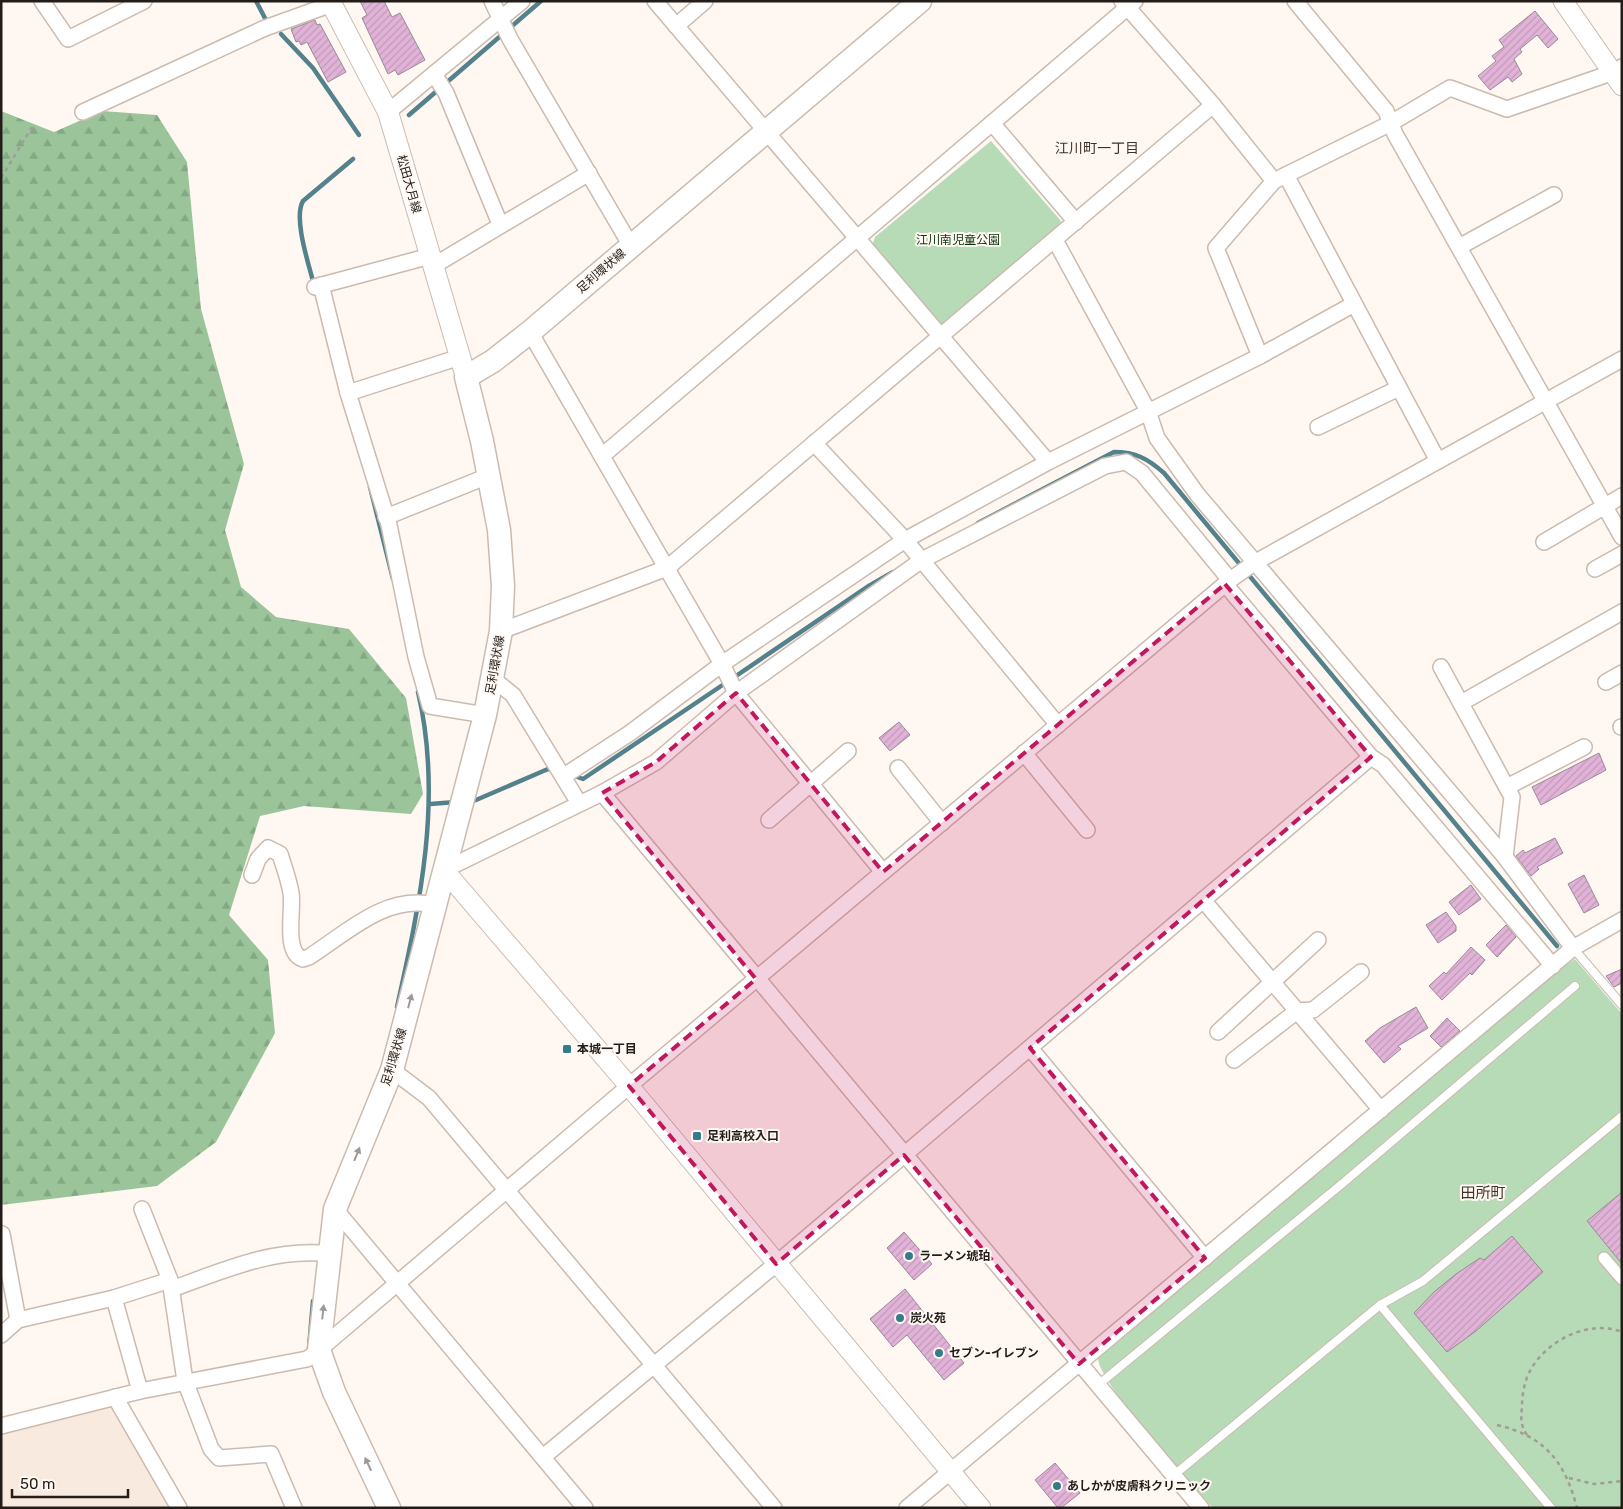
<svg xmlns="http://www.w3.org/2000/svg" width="1623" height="1509" font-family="Rubik,'Noto Sans JP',sans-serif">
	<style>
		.built { fill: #f8eadf }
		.forest { fill: url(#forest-firs) }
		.park { fill: #b7dbb6 }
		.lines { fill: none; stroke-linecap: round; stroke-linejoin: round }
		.stream { stroke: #53818c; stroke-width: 4.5 }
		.building { fill: url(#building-hatch); stroke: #988995 }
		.service-casing { stroke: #cbbbaf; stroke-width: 10 }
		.pedestrian-casing { stroke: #cbbbaf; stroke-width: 14 }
		.minor-casing { stroke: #cbbbaf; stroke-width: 18 }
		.tertiary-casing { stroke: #cbbbaf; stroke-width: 21 }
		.secondary-casing { stroke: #cbbbaf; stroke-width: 22 }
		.primary-casing { stroke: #cbbbaf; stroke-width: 25 }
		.path { stroke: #a29c97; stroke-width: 2.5; stroke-dasharray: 4 4; stroke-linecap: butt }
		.service { stroke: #fff; stroke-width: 8 }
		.pedestrian { stroke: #fff; stroke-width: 11 }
		.minor { stroke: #fff; stroke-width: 15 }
		.tertiary { stroke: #fff; stroke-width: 19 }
		.secondary { stroke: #fff; stroke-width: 20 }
		.primary { stroke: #fff; stroke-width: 22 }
		.oneway { fill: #9c9998 }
		.marked { fill: #c2185b; fill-opacity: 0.2; stroke: #c2185b; stroke-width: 4; stroke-dasharray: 10 6; stroke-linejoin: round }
		.poi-dot { fill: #367b89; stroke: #fef7f2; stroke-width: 2 }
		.labels { text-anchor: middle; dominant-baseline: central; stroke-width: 4; stroke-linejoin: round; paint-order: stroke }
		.street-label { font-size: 12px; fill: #231d19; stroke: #fef7f2 }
		.park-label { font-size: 12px; fill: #0a360d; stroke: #fef7f2 }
		.poi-label { font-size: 12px; font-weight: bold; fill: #231d19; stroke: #fef7f2; text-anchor: start }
		.neighbourhood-label { font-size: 14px; fill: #40342a; stroke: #fef7f2 }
		.quarter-label { font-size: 15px; fill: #40342a; stroke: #fef7f2 }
	</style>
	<defs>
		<pattern id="forest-firs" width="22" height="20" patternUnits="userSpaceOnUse" patternTransform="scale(1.25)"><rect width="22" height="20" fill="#9bc49a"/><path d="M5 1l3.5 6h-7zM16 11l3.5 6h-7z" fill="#85a884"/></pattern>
		<pattern id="building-hatch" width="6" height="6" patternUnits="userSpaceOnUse" patternTransform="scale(1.25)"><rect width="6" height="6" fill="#e2b3d8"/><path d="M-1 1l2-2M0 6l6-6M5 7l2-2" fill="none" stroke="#c29ab9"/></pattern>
	</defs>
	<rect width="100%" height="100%" fill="#fef7f2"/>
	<polygon class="built" points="110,1403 172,1508 1,1508 1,1431"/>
	<polygon class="forest" points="1,111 54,132 102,111 157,115 187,162 201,309 244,464 225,530 241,587 276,617 349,629 406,698 423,794 411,814 304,806 260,816 229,915 268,960 275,1033 216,1142 157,1186 1,1205"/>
	<g class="park">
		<polygon points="991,141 1061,221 1059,228 946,324 937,323 872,246 875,237"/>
		<path d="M1575,959L1622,1014V1508H1213C1192,1483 1098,1383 1098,1358L1555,973Z"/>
	</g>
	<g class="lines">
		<g class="stream">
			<polyline points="256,1 267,22"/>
			<polyline points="281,34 313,68 359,135"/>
			<polyline points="409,115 541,1"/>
			<path d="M314,285C309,265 293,218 303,201L353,159"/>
			<polyline points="370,487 393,579"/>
			<path d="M978,523L1114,452C1136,452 1148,459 1164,473L1557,946"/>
			<polyline points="733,678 867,587 893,572"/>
			<polyline points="572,775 583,779 727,682"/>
			<polyline points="469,801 476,800 548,769 555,770"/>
			<polyline points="430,804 456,802"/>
			<path d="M397,1007C420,903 443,798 418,692"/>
			<polyline points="309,1348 313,1301"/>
		</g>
	</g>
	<g class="building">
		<polygon points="360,1 384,1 392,17 400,13 425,60 398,75 395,70 388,74 362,18 367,15"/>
		<polygon points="1535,11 1558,39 1548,48 1537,35 1520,49 1522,52 1514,59 1522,74 1512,82 1508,77 1490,90 1478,76 1496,61 1492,56 1504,47 1499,40"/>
		<polygon points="315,20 317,25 320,24 346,72 328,82 307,42 301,45 299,41 296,42 291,29"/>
		<polygon points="899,722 910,735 890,751 879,738"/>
		<polygon points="1599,753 1606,770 1541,805 1532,787"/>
		<polygon points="1555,838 1563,853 1537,867 1539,869 1531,876 1516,856 1523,850 1525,853"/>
		<polygon points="1584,875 1599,905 1584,913 1568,884"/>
		<polygon points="1471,885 1481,899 1459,915 1449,902"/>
		<polygon points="1446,912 1456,926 1456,931 1438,943 1426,925"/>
		<polygon points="1506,925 1516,937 1497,957 1486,945"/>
		<polygon points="1471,947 1485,960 1472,975 1470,973 1442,1000 1429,986 1444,972 1446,974"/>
		<polygon points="1622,969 1622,983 1614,987 1606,976"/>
		<polygon points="1416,1007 1428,1028 1398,1046 1401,1049 1384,1063 1365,1041 1380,1028"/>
		<polygon points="1447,1018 1460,1031 1441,1047 1430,1036"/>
		<polygon points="1622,1192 1622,1264 1587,1221"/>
		<polygon points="904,1232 932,1264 914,1280 887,1248"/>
		<polygon points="1512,1236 1543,1272 1476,1331 1447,1352 1414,1313 1434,1292 1456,1274 1480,1258 1484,1260"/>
		<polygon points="905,1289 964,1363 944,1380 907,1335 893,1347 870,1319"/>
		<polygon points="1055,1463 1080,1493 1061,1508 1058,1508 1035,1480"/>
	</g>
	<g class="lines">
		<g class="service-casing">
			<g id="service">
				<polyline points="1573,948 1622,1005"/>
				<polyline points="1380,1305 1551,1508"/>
				<polyline points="1098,1385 1343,1183 1575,986"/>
				<polyline points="1174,1475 1380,1305 1423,1281 1622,1116"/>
			</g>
		</g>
		<g class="pedestrian-casing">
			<polyline id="pedestrian" points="1604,1258 1622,1279"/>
		</g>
		<g class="minor-casing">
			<g id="minor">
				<polyline points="42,1 68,39 144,1"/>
				<polyline points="492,1 510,39 631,246"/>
				<polyline points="655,1 1048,462"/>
				<polyline points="1122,1 1213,105 1274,181"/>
				<polyline points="1295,1 1386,111 1395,134 1622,537"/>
				<polyline points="676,26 705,1"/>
				<polyline points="434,74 446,93 500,224"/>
				<polyline points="83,112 265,28 332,4"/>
				<polyline points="388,112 522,1"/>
				<polyline points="992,123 1076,222"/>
				<polyline points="1286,175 1438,461"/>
				<polyline points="1055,240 1148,411 1157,438 1197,494 1505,857 1573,948"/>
				<polyline points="1459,247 1554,195"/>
				<polyline points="433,266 589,173"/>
				<polyline points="321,285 348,393"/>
				<polyline points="315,287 430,256"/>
				<polyline points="530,332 722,664 736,693 883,872"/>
				<polyline points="1260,356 1216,248 1274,181 1391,123 1450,88 1507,109 1614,72 1622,67"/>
				<polyline points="460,357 348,393 389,525 416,657 430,706 485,715"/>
				<polyline points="1318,427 1399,388"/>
				<polyline points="814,443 905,540 1058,725"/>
				<polyline points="602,456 1135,1"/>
				<polyline points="386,517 488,476"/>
				<polyline points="1544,542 1622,496"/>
				<polyline points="1595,569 1622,554"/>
				<polyline points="1225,584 1371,757 1383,765 1553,966"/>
				<polyline points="501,631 667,568 1213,105"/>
				<polyline points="1441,667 1512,797 1505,857"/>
				<polyline points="493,679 513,695 579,803"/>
				<polyline points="1606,682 1622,673"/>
				<polyline points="1461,703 1622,612"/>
				<polyline points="1621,727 1622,727"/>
				<polyline points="1024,753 1087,830"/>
				<polyline points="898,768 942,823"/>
				<polyline points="564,776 630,733 722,664 905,540 1048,462 1260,356 1354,304"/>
				<polyline points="1507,787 1584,747"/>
				<polyline points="602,793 1201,1508"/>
				<polyline points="769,820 848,751"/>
				<polyline points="444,870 602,793 656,762 736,693 922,560 1105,466 1126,462 1142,473 1230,580"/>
				<path d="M252,875L258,859L268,848L280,854C284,867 289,880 291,893C294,909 283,953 303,959L309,957C348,932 386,894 434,905"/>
				<polyline points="1203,900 1381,1110"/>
				<polyline points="1218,1032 1318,940"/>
				<polyline points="1030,1048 1205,1258"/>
				<polyline points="1234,1060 1297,1011 1313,1010 1361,972"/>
				<polyline points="392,1070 429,1098 774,1508"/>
				<polyline points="142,1209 170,1280 185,1381 211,1449 219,1458 271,1454 294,1508"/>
				<polyline points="335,1209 585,1508"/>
				<polyline points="2,1234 18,1320"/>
				<path d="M172,1289C222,1271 275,1247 330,1254"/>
				<polyline points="114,1298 140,1391"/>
				<polyline points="1,1335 18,1320 114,1298 170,1280"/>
				<polyline points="115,1397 179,1508"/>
				<polyline points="1,1426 140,1391 307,1359 313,1355 629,1086 1230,580 1254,563 1622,359"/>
				<polyline points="543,1457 776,1264 1371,757"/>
				<polyline points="907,1508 1573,948 1622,920"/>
			</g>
		</g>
		<g class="tertiary-casing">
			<g id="tertiary">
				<polyline points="1563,1 1622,86"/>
				<polyline points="444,870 629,1086 981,1508"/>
			</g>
		</g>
		<g class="secondary-casing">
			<polyline id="secondary" points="330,1 388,112 466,377"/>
		</g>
		<g class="primary-casing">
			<polyline id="primary" points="389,1508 334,1392 319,1350 335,1209 392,1070 485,715 501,631 503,586 499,530 482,441 466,377 493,361 530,332 920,1"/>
		</g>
		<g class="path">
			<polyline points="1,178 32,127"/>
			<path d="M1497,1425C1545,1436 1565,1462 1577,1508"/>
			<path d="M1527,1435C1520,1425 1521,1418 1522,1406C1522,1394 1525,1379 1531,1369C1548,1340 1589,1319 1622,1332"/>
			<polyline points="1569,1478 1594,1484 1622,1481"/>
		</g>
		<use href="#service" class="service"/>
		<use href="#pedestrian" class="pedestrian"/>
		<use href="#minor" class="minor"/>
		<use href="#tertiary" class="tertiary"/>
		<use href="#secondary" class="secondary"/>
		<use href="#primary" class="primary"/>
	</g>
	<defs><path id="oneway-solid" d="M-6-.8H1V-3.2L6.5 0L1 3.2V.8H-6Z" transform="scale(1.25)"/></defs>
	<g class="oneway">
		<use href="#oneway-solid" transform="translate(410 1001) rotate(-75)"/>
		<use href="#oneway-solid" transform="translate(357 1154) rotate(-68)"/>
		<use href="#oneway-solid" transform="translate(323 1312) rotate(-84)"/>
		<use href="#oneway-solid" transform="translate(368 1464) rotate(-115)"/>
	</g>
	<path class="marked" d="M1225,584L1371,757L1030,1048L1205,1258L1079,1364L904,1155L776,1264L629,1086L756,979L602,793L656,762L736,693L883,872Z"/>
	<g class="poi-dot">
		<rect x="562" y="1044" width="10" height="10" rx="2.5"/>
		<rect x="692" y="1131" width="10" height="10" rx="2.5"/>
		<circle cx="909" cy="1256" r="5"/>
		<circle cx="900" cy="1318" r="5"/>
		<circle cx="939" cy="1353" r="5"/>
		<circle cx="1057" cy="1486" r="5"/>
	</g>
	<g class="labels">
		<g class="street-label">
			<text transform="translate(409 184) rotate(74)">松田大月線</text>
			<text transform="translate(601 271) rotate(-41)">足利環状線</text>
			<text transform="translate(495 665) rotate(-80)">足利環状線</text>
			<text transform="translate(394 1057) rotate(-73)">足利環状線</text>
		</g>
		<g class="park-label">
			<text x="958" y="240">江川南児童公園</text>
		</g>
		<g class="poi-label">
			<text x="577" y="1049">本城一丁目</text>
			<text x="707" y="1136">足利高校入口</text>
			<text x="919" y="1256">ラーメン琥珀</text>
			<text x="910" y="1318">炭火苑</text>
			<text x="949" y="1353">セブン-イレブン</text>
			<text x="1067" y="1486">あしかが皮膚科クリニック</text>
		</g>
		<g class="neighbourhood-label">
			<text x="1097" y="148">江川町一丁目</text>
		</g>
		<g class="quarter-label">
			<text x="1483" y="1193">田所町</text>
		</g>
	</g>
	<rect width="1623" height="1509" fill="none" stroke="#231d19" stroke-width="5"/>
	<path d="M12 1489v8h116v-8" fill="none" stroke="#231d19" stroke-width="2.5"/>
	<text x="20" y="1489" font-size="15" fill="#231d19" stroke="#fef7f2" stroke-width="4" paint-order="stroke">50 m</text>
</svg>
